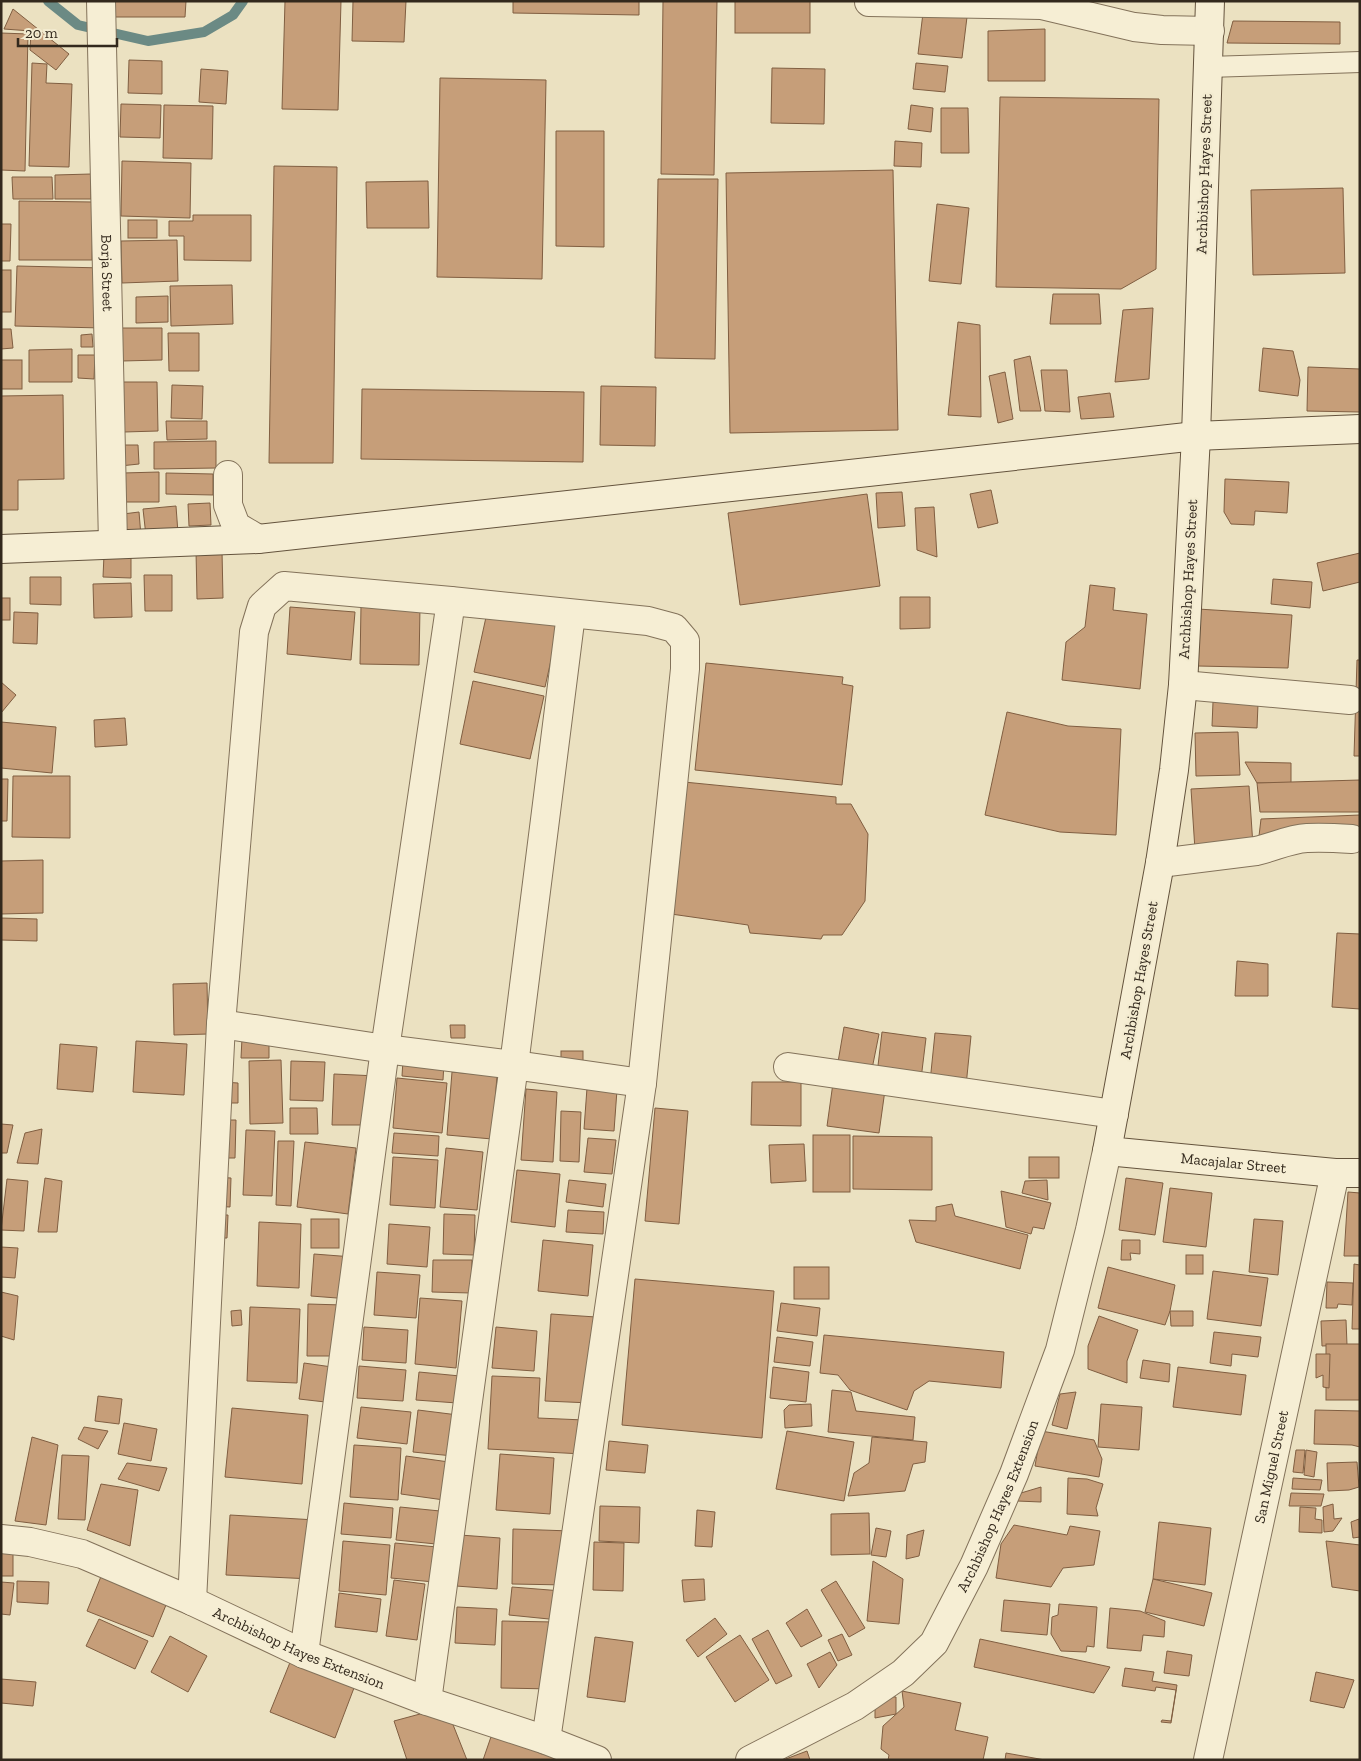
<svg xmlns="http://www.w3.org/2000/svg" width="1361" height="1761" font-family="'Zilla Slab',serif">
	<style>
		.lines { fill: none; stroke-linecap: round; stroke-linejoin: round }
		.stream { stroke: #6b8a84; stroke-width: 10 }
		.building { fill: #c69e79; stroke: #805e41 }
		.lane-casing { stroke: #83725a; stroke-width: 22 }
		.street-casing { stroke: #83725a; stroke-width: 30 }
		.secondary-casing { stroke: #64533d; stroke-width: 30 }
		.lane { stroke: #f6eed4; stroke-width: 20 }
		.street { stroke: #f6eed4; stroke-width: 28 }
		.secondary { stroke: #f6eed4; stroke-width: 28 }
		.labels { text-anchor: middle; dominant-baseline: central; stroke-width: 4.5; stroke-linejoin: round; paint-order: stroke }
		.street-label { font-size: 15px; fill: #33291d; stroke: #f3ebd0 }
	</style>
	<rect width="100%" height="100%" fill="#ebe1c1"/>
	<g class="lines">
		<polyline class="stream" points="48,1 78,25 148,41 204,32 233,15 243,1"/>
	</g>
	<g class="building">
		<polygon points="111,1 186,1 185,17 111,17"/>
		<polygon points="285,1 341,1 338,110 282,109"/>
		<polygon points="353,1 406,1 404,42 352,41"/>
		<polygon points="513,1 639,1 639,15 513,13"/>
		<polygon points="663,1 717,1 714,175 661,174"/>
		<rect x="735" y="1" width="75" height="32"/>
		<polygon points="13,9 69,54 56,70 30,50 31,31 4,29"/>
		<polygon points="923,13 967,17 962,58 918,54"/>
		<polygon points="1233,21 1340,22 1340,44 1227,43"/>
		<polygon points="1045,29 1045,81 988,81 988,31"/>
		<polygon points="1,33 28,34 25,171 1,170"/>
		<polygon points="129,60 162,61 162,94 128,93"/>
		<polygon points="32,63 47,64 46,83 72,84 69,167 29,166"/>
		<polygon points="916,63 948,66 945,92 913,89"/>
		<polygon points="772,68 825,69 824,124 771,123"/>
		<polygon points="201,69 228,71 226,104 199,102"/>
		<polygon points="440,78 546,80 542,279 437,277"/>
		<polygon points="1000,97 1159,99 1156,269 1121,289 996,287"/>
		<polygon points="121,104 161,105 160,138 120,137"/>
		<polygon points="164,105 213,106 212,159 163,158"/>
		<polygon points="911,105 933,108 931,132 908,129"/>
		<polygon points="941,108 968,108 969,153 941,153"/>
		<polygon points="556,131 604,131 604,247 556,246"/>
		<polygon points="895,141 922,143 921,167 894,166"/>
		<polygon points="122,161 191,163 190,218 121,216"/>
		<polygon points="274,166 337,167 333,463 269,463"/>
		<polygon points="893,170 898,430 730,433 726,173"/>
		<polygon points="91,174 91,199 55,199 55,175"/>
		<polygon points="12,177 52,177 53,199 13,199"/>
		<polygon points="658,179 718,179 715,359 655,358"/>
		<polygon points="428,181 429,228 367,228 366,182"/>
		<polygon points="1343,188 1345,273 1253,275 1251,190"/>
		<polygon points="19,201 93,202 92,260 19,260"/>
		<polygon points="937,204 969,208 961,284 929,281"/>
		<polygon points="193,215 251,215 251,261 184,260 184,236 169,236 169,221 193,221"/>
		<rect x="128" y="220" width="29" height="18"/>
		<polygon points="1,224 11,224 10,261 1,261"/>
		<polygon points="177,240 178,281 122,283 121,241"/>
		<polygon points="17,266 104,268 103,328 15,326"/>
		<rect x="1" y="270" width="10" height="42"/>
		<polygon points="232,285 233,324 171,326 170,286"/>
		<polygon points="1053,294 1099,294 1101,324 1050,324"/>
		<polygon points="168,296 168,322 136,323 136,297"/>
		<polygon points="1153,308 1149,379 1115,382 1123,310"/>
		<polygon points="958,322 980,325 981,417 948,415"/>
		<polygon points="121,328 162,328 162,360 122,361"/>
		<polygon points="1,329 11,329 13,348 1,349"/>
		<polygon points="168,333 199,333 199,371 169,371"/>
		<polygon points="92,334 93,347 81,347 81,335"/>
		<polygon points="1263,348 1293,351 1300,380 1298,396 1259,391"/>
		<polygon points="72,349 72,382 29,382 29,350"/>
		<polygon points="78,355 95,355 94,379 78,378"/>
		<polygon points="1030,356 1041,411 1020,411 1014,360"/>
		<rect x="1" y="360" width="21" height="29"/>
		<polygon points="1308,367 1360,369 1360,412 1307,411"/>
		<polygon points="1041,370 1067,370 1070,412 1045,411"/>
		<polygon points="1005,372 1013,419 998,423 989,376"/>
		<polygon points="123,382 157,382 158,431 124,432"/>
		<polygon points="172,385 203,386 202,419 171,418"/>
		<polygon points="601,386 656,387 655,446 600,445"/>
		<polygon points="362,389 584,392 583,462 361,459"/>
		<polygon points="1110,393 1114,417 1081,419 1078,397"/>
		<polygon points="63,395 64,479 18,480 18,510 1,510 1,396"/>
		<polygon points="166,421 207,421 207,439 167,440"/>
		<polygon points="216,441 216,468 154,469 154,442"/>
		<polygon points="118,445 138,445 139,464 120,466"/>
		<polygon points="159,472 159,502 123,502 123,473"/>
		<polygon points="166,473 213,474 213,495 166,494"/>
		<polygon points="1225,479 1289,482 1287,513 1255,511 1254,525 1231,524 1224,512"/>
		<polygon points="991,490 998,523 978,528 970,494"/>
		<polygon points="902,492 905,526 878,528 876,493"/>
		<polygon points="867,494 880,586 740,605 728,513"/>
		<polygon points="210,503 211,525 189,526 188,504"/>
		<polygon points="176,506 178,533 146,536 143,509"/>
		<polygon points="934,507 937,557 917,550 915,508"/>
		<polygon points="139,512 141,536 117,538 115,515"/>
		<polygon points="196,551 222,551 223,598 197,599"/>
		<polygon points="1360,553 1360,582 1323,591 1317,563"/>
		<polygon points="104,555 131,555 131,578 103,577"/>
		<polygon points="144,575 172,575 172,611 145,611"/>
		<polygon points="30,577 61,577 61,605 30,604"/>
		<polygon points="1273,579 1312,582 1310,608 1271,604"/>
		<polygon points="131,583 132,617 94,618 93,584"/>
		<polygon points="1090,585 1115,588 1113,610 1147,614 1140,689 1062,680 1066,642 1085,627"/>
		<polygon points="900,597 930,597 930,628 900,629"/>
		<rect x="1" y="598" width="9" height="22"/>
		<polygon points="361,606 420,607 419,665 360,664"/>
		<polygon points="290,607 355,612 351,660 287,654"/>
		<polygon points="488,608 560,620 545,687 474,672"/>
		<polygon points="1198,609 1292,615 1288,668 1198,666"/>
		<polygon points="14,612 38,613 37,644 13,643"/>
		<polygon points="1357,660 1360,660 1360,756 1354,756"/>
		<polygon points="706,663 843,677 842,684 853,686 842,785 695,770"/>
		<polygon points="473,681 544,696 530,759 460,744"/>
		<polygon points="1,682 16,695 1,713"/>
		<polygon points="1213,702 1258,704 1257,728 1212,726"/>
		<polygon points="1007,712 1068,726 1121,729 1116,835 1060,832 985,815"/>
		<polygon points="125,718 127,745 95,747 94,720"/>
		<polygon points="1,722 56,727 52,773 1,768"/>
		<polygon points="1238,732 1240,775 1196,776 1195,733"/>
		<polygon points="1245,762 1291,763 1291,783 1257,783"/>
		<polygon points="13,776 70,776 70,838 12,837"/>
		<polygon points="1,779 8,779 7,821 1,821"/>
		<polygon points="1360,780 1360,812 1260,812 1257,783"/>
		<polygon points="684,782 836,797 836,804 851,804 868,834 865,901 842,935 823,935 821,939 750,933 748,925 671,914"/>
		<polygon points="1249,786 1253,846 1195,850 1191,789"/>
		<polygon points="1360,815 1360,837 1259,836 1261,819"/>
		<polygon points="43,860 43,913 1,914 1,861"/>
		<polygon points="1,918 37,919 37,941 1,940"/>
		<polygon points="1337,933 1360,934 1360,1009 1332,1007"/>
		<polygon points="1237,961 1268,964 1268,996 1235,996"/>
		<polygon points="207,983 208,1034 174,1035 173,984"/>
		<polygon points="450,1025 465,1025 465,1038 451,1038"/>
		<polygon points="844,1027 879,1034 871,1074 837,1068"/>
		<polygon points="882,1032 926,1038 921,1079 877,1074"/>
		<polygon points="935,1033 971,1036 966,1086 930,1082"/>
		<polygon points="242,1038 269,1039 269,1058 241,1058"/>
		<polygon points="136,1041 187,1044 184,1095 133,1092"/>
		<polygon points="60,1044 97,1047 93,1092 57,1089"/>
		<rect x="561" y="1051" width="22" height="11"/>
		<polygon points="281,1060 283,1123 250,1124 249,1061"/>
		<polygon points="403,1060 444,1063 443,1080 402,1076"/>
		<polygon points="291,1061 325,1062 323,1101 290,1100"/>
		<polygon points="452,1072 497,1076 492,1139 447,1135"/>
		<polygon points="334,1074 377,1076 373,1125 332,1125"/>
		<polygon points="397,1078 447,1083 442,1133 393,1128"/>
		<polygon points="223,1082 238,1083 238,1103 223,1103"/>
		<polygon points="752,1082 801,1082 801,1126 751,1125"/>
		<polygon points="833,1083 885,1090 879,1133 827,1126"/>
		<polygon points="587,1088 617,1090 614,1131 584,1129"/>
		<polygon points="526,1089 557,1092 553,1162 521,1160"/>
		<polygon points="290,1108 317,1108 318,1134 290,1134"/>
		<polygon points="655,1108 688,1111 679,1224 645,1221"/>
		<polygon points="561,1111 581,1112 579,1162 560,1161"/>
		<polygon points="218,1120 236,1120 235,1158 218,1158"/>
		<polygon points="1,1124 13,1125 7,1153 1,1153"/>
		<polygon points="42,1129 38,1164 17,1163 25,1133"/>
		<polygon points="246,1130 275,1131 272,1196 243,1195"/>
		<polygon points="394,1133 439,1136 438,1156 392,1153"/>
		<rect x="813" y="1135" width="37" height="57"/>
		<polygon points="853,1136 932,1137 932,1190 853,1189"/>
		<polygon points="588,1138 616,1140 612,1174 584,1172"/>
		<polygon points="278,1141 294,1141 291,1206 276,1205"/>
		<polygon points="305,1142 356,1148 348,1214 297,1207"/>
		<polygon points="804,1144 806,1181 771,1183 769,1145"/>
		<polygon points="446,1148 483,1152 477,1210 440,1207"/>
		<polygon points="393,1157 438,1160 435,1208 390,1205"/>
		<rect x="1029" y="1157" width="30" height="21"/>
		<polygon points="517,1170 560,1174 555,1227 511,1222"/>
		<polygon points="214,1177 231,1178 230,1207 213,1206"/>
		<polygon points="45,1178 62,1181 57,1232 38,1232"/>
		<polygon points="1126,1178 1163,1183 1155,1235 1119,1230"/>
		<polygon points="7,1179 28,1181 24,1231 1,1230"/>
		<polygon points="569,1180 606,1184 603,1207 566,1202"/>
		<polygon points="1047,1180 1048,1200 1022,1193 1025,1181"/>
		<polygon points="1170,1188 1212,1193 1206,1247 1163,1242"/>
		<polygon points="1001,1191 1051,1203 1044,1229 1033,1227 1031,1234 1006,1227"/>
		<polygon points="1348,1192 1360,1193 1360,1256 1344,1256"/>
		<polygon points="952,1204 955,1216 1028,1235 1020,1269 916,1242 909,1220 936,1221 936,1207"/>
		<polygon points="568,1210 604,1212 603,1234 566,1232"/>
		<polygon points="444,1214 475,1215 474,1255 443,1254"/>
		<polygon points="216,1215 228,1215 227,1238 215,1238"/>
		<rect x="311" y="1219" width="28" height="29"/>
		<polygon points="1254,1219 1283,1221 1278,1275 1249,1272"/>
		<polygon points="259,1222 301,1224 299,1288 257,1286"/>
		<polygon points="389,1224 430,1227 427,1267 387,1264"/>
		<polygon points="543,1240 593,1245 588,1296 538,1291"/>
		<polygon points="1122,1240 1140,1240 1140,1254 1130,1253 1131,1260 1121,1260"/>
		<polygon points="1,1247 18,1248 15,1278 1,1277"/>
		<polygon points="314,1254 353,1257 350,1299 311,1296"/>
		<rect x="1186" y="1255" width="17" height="19"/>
		<polygon points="433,1260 472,1260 471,1293 432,1292"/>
		<polygon points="1354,1264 1360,1265 1360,1329 1352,1329"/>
		<rect x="794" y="1267" width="35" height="32"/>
		<polygon points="1108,1267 1175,1285 1170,1311 1165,1325 1098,1308"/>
		<polygon points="1213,1271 1268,1278 1261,1326 1207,1319"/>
		<polygon points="377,1272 420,1275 416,1318 374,1315"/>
		<polygon points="635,1279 774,1291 762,1438 622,1425"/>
		<polygon points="1327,1282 1353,1283 1352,1305 1338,1304 1337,1308 1326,1308"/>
		<polygon points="1,1292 18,1296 14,1340 1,1336"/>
		<polygon points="420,1298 462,1301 456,1368 415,1364"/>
		<polygon points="781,1303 820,1308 817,1336 777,1331"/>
		<polygon points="308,1304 343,1305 342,1356 307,1356"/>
		<polygon points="250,1307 300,1309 297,1383 247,1381"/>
		<polygon points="241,1310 242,1325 232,1326 231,1311"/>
		<polygon points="1170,1311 1193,1311 1193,1326 1171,1326"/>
		<polygon points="551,1314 596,1317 591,1403 545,1401"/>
		<polygon points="1099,1316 1138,1330 1127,1361 1127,1383 1088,1369 1088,1346"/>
		<polygon points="1346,1320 1347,1345 1322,1346 1321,1321"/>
		<polygon points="364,1327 408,1330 406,1363 362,1360"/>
		<polygon points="496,1327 537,1331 534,1371 492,1368"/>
		<polygon points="1214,1332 1261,1337 1258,1357 1232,1354 1231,1366 1210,1363"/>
		<polygon points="824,1335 1004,1352 1001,1388 929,1381 914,1391 907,1410 850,1390 838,1375 820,1373"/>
		<polygon points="777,1337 813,1342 810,1366 774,1362"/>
		<rect x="1326" y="1344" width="34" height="56"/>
		<polygon points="1316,1354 1330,1354 1329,1388 1323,1387 1323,1375 1316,1378"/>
		<polygon points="1143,1360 1170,1364 1169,1382 1140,1378"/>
		<polygon points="304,1363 339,1368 334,1403 299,1399"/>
		<polygon points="359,1366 406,1370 403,1401 357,1398"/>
		<polygon points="773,1367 809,1372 806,1402 770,1398"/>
		<polygon points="1178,1367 1246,1375 1241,1415 1173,1407"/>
		<polygon points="419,1372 460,1376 457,1403 416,1400"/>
		<polygon points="492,1376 540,1378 538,1418 584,1420 583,1454 488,1449"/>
		<polygon points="832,1390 851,1392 856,1411 915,1417 913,1440 828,1432"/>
		<polygon points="1076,1392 1067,1429 1052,1425 1060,1394"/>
		<polygon points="98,1396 122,1399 119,1424 95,1421"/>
		<polygon points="811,1404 812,1426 785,1428 784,1410 789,1405"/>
		<polygon points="1101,1404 1142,1407 1139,1450 1098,1447"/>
		<polygon points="361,1407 411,1412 407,1444 357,1438"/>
		<polygon points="232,1408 308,1415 302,1484 225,1477"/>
		<polygon points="418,1410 458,1415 453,1456 413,1452"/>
		<polygon points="1315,1410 1360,1411 1360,1447 1352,1445 1314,1444"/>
		<polygon points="124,1423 157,1429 151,1461 118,1454"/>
		<polygon points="84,1427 108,1431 98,1449 78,1439"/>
		<polygon points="787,1431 854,1442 844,1501 776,1489"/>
		<polygon points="1041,1431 1094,1440 1102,1459 1099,1477 1035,1466"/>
		<polygon points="32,1437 58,1445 46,1525 15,1521"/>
		<polygon points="872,1437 927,1442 925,1462 913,1464 905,1491 848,1496 854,1473 869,1463"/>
		<polygon points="609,1441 648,1445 645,1473 606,1470"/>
		<polygon points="354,1445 401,1448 398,1500 350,1497"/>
		<polygon points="1296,1450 1305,1450 1303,1473 1293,1472"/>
		<polygon points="1306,1450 1317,1452 1314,1477 1304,1475"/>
		<polygon points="500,1454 554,1458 550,1514 496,1510"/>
		<polygon points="62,1455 89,1456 85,1520 58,1519"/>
		<polygon points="406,1456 449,1462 444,1500 401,1494"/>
		<polygon points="1357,1462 1359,1487 1349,1490 1328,1491 1327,1463"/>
		<polygon points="127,1463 167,1468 159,1491 118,1479"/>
		<polygon points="1068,1478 1087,1479 1103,1484 1096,1508 1098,1516 1067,1514"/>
		<polygon points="1293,1478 1322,1480 1320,1490 1292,1489"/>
		<polygon points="101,1484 138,1490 130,1546 87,1530"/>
		<polygon points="1041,1487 1041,1502 1017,1501 1021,1493"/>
		<polygon points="1291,1493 1324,1494 1321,1506 1289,1506"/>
		<polygon points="344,1503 393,1508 391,1538 341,1534"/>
		<polygon points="1333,1504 1334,1519 1342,1518 1333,1531 1324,1532 1323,1507"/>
		<polygon points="600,1506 640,1507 639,1543 599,1541"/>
		<polygon points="400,1507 440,1511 436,1544 396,1540"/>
		<polygon points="1300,1507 1316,1508 1315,1519 1322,1520 1322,1533 1299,1532"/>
		<polygon points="697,1510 715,1512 712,1547 695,1546"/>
		<polygon points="869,1513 870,1554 831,1555 831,1514"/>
		<polygon points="230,1515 316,1520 312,1579 226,1575"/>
		<polygon points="1359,1519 1360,1537 1353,1538 1351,1522"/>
		<polygon points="1159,1522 1211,1528 1205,1585 1153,1579"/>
		<polygon points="1014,1525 1067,1535 1070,1526 1100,1531 1094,1565 1063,1568 1051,1587 996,1578 1001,1544"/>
		<polygon points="876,1528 891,1531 886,1557 871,1555"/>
		<polygon points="513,1529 571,1531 567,1585 512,1584"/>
		<polygon points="924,1530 919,1556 906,1559 907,1535"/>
		<polygon points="460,1535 500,1538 497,1589 456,1586"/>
		<polygon points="343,1541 390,1545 386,1595 339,1591"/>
		<polygon points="1326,1541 1360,1545 1360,1591 1332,1587"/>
		<polygon points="594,1542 624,1543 623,1591 593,1590"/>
		<rect x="1" y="1543" width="12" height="33"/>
		<polygon points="395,1543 437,1547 434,1582 391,1578"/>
		<polygon points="873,1561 903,1579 899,1624 867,1621"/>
		<polygon points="102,1574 168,1600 153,1637 87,1611"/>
		<polygon points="704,1579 705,1600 684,1602 682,1580"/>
		<polygon points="1153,1579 1212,1593 1204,1626 1145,1612"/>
		<polygon points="394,1580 425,1584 417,1640 386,1636"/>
		<polygon points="17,1581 49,1582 48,1604 17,1602"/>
		<polygon points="836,1581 865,1628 849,1637 821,1590"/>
		<polygon points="1,1582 14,1583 10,1615 1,1614"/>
		<polygon points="512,1587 562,1591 559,1620 509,1615"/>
		<polygon points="339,1593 381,1599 377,1632 335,1627"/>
		<polygon points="1004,1600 1050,1604 1047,1635 1001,1631"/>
		<polygon points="1059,1604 1097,1607 1094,1647 1087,1646 1086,1652 1061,1651 1051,1634 1052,1617 1058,1615"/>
		<polygon points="457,1607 497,1609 495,1645 455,1643"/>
		<polygon points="1110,1608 1140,1611 1165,1621 1164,1637 1143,1635 1141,1651 1107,1648"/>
		<polygon points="807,1609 822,1636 801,1647 786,1623"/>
		<polygon points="715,1618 727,1634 698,1657 686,1640"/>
		<polygon points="99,1619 148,1641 135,1669 86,1646"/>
		<polygon points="502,1621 554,1622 553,1689 501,1688"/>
		<polygon points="768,1630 792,1676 776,1684 752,1639"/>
		<polygon points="842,1634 852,1655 838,1661 828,1640"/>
		<polygon points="740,1635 769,1680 735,1702 706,1657"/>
		<polygon points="170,1636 207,1656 188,1692 151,1672"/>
		<polygon points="595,1637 633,1642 625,1702 587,1697"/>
		<polygon points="980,1639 1110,1667 1094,1693 974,1667"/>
		<polygon points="1167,1651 1192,1655 1189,1676 1164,1673"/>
		<polygon points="830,1652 837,1665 819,1688 807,1664"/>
		<polygon points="293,1655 357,1680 335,1738 270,1712"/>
		<polygon points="1125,1668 1154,1672 1152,1681 1177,1685 1171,1723 1161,1722 1162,1720 1171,1721 1176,1690 1156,1687 1155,1691 1122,1686"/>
		<polygon points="1316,1672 1354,1680 1344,1708 1310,1701"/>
		<polygon points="1,1679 36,1682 33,1706 1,1703"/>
		<polygon points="902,1691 961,1703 955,1730 988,1737 983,1760 888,1760 889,1755 881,1749 883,1726 904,1707"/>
		<polygon points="875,1696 896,1697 896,1714 875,1718"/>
		<polygon points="446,1707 467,1760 407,1760 394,1721"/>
		<polygon points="493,1731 572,1760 483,1760"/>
		<polygon points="807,1751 810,1760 783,1760"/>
		<polygon points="1006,1753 1045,1760 1005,1760"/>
	</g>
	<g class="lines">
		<g class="lane-casing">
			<polyline id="lane" points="1208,67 1360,62"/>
		</g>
		<g class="street-casing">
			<g id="street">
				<path id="s1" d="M101,1L113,544"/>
				<polyline points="869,2 1041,5 1134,27 1162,30 1210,31"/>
				<polyline points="228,475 228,505 236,526 258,539"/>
				<polyline points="1183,685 1350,700"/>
				<path d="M1160,863L1256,851C1274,847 1289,839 1307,838C1322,837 1337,838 1352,839"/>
				<polyline points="221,1024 385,1049 514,1065 642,1083"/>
				<polyline points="788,1067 1114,1114"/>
				<path id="s2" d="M1,1539L30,1542L82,1554L192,1601L304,1654L427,1701L546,1740L597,1760"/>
				<polyline points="192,1601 221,1024 254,632 262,606 284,586 451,601 648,621 674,628 685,641 685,669 642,1083 546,1740"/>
				<polyline points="304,1654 385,1049 451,601"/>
				<polyline points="427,1701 514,1065 571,614"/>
				<path id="s3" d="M750,1760L855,1706L903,1673L934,1643L974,1566L1014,1474L1060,1350L1090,1230L1107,1151"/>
				<path id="s4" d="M1208,1760L1335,1173"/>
			</g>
		</g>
		<g class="secondary-casing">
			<g id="secondary">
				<path id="s5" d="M1210,1L1196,436L1183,685L1174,770L1160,863L1107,1151L1335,1173H1360"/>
				<polyline points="1,549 258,539 1196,436 1360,429"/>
			</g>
		</g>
		<use href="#lane" class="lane"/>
		<use href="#street" class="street"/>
		<use href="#secondary" class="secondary"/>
	</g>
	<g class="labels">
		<g class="street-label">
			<text transform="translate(1204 174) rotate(-88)">Archbishop Hayes Street</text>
			<text stroke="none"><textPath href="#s1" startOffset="272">Borja Street</textPath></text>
			<text transform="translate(1188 579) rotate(-87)">Archbishop Hayes Street</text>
			<text transform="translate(1139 980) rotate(-80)">Archbishop Hayes Street</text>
			<text stroke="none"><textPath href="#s5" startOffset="1284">Macajalar Street</textPath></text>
			<text stroke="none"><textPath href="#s4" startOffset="300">San Miguel Street</textPath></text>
			<text stroke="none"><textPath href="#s3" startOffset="371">Archbishop Hayes Extension</textPath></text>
			<text stroke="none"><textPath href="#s2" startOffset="319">Archbishop Hayes Extension</textPath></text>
		</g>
	</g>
	<rect width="1361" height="1761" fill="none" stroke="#33291d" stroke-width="5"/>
	<path d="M18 38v8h99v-8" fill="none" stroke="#33291d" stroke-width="2.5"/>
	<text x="25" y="38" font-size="15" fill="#33291d" stroke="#f3ebd0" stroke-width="4" paint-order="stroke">20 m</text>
</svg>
